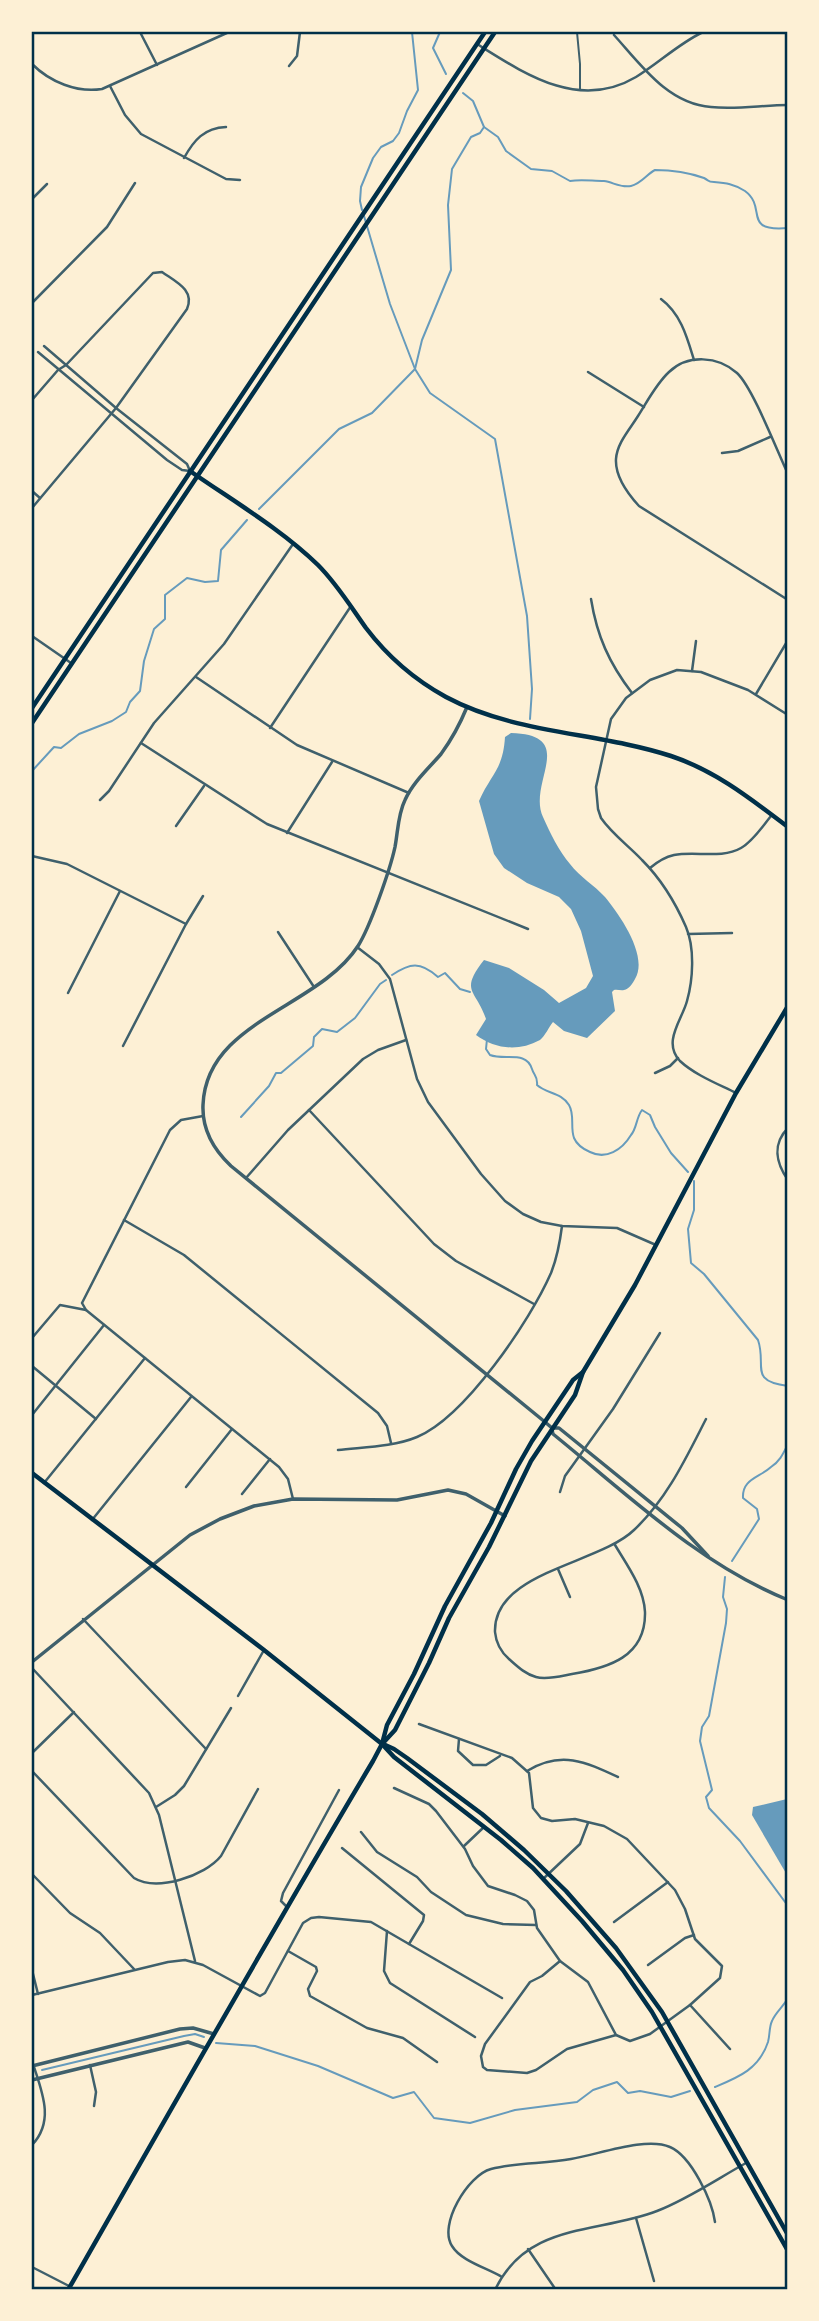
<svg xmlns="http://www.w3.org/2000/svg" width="819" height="2321" font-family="'Sofia Sans Condensed',sans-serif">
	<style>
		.water { fill: #669bbc }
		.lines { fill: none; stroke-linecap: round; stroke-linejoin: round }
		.stream { stroke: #669bbc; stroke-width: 2 }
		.service { stroke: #3f606c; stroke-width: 2 }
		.minor { stroke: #3f606c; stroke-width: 2.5 }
		.tertiary { stroke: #3f606c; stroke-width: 3.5 }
		.secondary { stroke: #003049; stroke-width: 4.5 }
		.primary { stroke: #003049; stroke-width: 4.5 }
		.neatline { fill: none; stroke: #003049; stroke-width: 2.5 }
	</style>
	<rect width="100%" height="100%" fill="#fdf0d5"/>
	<g class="water">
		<path d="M511,733C579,735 527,783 543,817C550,833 559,851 570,864C580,877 594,885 605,897C619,914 649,956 635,979C633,983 629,989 624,990C621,991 617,989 614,990L612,992L615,1011L587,1038L564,1031L553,1022C549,1027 545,1036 540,1040C518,1052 495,1049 476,1035L486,1019C476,989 459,992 484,960L509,968L544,990L559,1003L586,988L593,976L581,931L571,909L559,897L527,883L504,868L494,854L479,801C491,774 503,770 505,737Z"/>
		<polygon points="787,1799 788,1799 787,1875 752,1815 753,1807"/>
	</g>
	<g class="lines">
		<g class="stream">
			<polyline points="440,32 433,48 446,74"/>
			<polyline points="463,93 473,101 484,127 480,133 471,137 452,169 448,205 451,270 422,340 415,369 430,393 495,439 527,616 532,689 530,719"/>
			<path d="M484,127L498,137L506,151L531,169L552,171L570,181C581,179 592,181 604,181C613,182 620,188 631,186C641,184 647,174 655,170C670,170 690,173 704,178C710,181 707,182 714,182C726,183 734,184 745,191C768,208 741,232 788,228"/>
			<polyline points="362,210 360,201 361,187 373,158 381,147 393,141 399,133 407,111 418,90 412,32"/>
			<polyline points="259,509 339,429 372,413 415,369 390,304 364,216"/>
			<polyline points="32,771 54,747 61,748 79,734 112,721 126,712 130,702 140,691 144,661 154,629 165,619 165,595 187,578 205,582 218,581 221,550 247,520"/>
			<path d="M392,975C410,963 420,961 438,977L445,973L460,989L470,992"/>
			<path d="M487,1039L486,1049L490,1055C505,1061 526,1050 532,1069C534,1076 538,1076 537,1085C547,1094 561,1092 569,1105C575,1115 570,1127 574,1138C577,1145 583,1149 590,1152C606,1160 622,1150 631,1135C637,1128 636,1118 642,1110L650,1115L655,1127L671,1153L688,1172"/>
			<polyline points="241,1117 269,1086 276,1073 281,1073 313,1046 314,1037 322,1029 337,1032 355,1018 380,984 386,980"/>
			<path d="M694,1181V1210L688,1229L691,1263L704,1274L758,1340C767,1366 748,1381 788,1386"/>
			<path d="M732,1561L759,1519L757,1509L743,1498C742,1479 759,1478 771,1467C780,1461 783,1454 788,1444"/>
			<polyline points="725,1577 723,1597 727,1609 726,1623 709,1716 702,1727 700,1741 712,1790 706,1797 709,1808 740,1841 788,1906"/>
			<polyline points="216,2043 255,2046 318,2066 393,2098 414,2092 434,2118 470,2123 515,2110 577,2102 593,2090 617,2082 628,2093 640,2091 671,2097 690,2091"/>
			<polyline points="42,2070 184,2036 195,2034 204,2037"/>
			<path d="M715,2087C739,2077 759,2069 768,2042C770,2035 769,2027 772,2021C775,2013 783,2007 788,1998"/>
		</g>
		<polyline class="service" points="577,32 580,64 580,90"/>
		<g class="minor">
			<polyline points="140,32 157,65"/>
			<path d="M614,35C641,65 668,104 711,107C736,110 762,105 788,105"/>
			<path d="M477,44C525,74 579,111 636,77C659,63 678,44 703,32"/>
			<path d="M32,64C50,82 77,93 102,89L229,32"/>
			<polyline points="289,66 297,56 300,32"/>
			<polyline points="110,86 125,115 141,134 226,179 240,180"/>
			<path d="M184,158C194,140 204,128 226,127"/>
			<polyline points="32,199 47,184"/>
			<path d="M661,299C681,314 687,337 694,360"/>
			<polyline points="32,303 107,227 135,183"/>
			<polyline points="44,346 116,408 187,464 190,471"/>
			<polyline points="38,352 167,460 182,470 190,471"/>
			<polyline points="588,372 644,407"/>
			<path d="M32,400L58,370L66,365L153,273L162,272C176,282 195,290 187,309L116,408L32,508"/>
			<polyline points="722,453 738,451 770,437"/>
			<path d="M788,474C777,451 753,388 737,373C718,356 688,354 669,372C656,384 647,402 638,416C630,429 617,443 616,459C615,476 628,494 639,506L788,600"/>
			<polyline points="32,491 40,498"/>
			<path d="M591,599C597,636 609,663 632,693"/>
			<polyline points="32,636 71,663"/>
			<polyline points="692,671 696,641"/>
			<polyline points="196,677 297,745 409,793"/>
			<polyline points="756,694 788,640"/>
			<polyline points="270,728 351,606"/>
			<polyline points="141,743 267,824 528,929"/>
			<polyline points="100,800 109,791 154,723 224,644 293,544"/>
			<polyline points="176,826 204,786"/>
			<polyline points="287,833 332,762"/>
			<polyline points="32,856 67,864 186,924"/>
			<path d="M650,868C657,862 665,857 674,855C695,851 722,859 741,848C753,841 762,827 771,816"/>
			<polyline points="278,932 314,987"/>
			<polyline points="688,934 732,933"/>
			<polyline points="357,947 379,964 390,979 417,1079 428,1102 481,1174 505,1201 523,1214 541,1222 562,1226 617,1228 656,1245"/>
			<polyline points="68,993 120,891"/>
			<polyline points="123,1046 186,924 203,896"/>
			<polyline points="655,1073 670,1066 678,1058"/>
			<path d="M736,1093C718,1084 695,1075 680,1061C662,1042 682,1020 687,1001C693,980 695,948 686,927C676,904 660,878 642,860C629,846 612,834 601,818L598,809L596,787L611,719L626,698L650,680L677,670L701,672L748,690L788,715"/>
			<polyline points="309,1110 434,1244 456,1261 534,1304"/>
			<polyline points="203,1116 181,1120 170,1130 82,1303 86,1310 279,1467 288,1479 293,1499"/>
			<path d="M788,1128C772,1144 776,1163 788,1180"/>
			<polyline points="246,1178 288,1130 363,1059 378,1050 406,1040"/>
			<polyline points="124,1220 184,1255 378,1413 387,1426 391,1443"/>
			<polyline points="32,1338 60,1305 86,1310"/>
			<polyline points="32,1366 96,1419"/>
			<polyline points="32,1415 104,1325"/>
			<path d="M338,1450C364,1447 393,1447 417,1437C465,1417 530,1321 551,1273C557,1258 560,1242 562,1226"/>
			<polyline points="44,1483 145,1358"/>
			<polyline points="186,1487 232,1429"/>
			<polyline points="560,1492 565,1476 613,1409 660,1333"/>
			<polyline points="242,1494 270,1459"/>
			<polyline points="92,1520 191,1397"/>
			<path d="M615,1545C627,1565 644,1588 645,1612C646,1657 608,1668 572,1674C561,1676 547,1680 536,1677C525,1674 517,1666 509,1659C501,1652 496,1643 495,1632C493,1572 599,1564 634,1530C667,1499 686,1458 706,1419"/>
			<polyline points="558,1569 570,1597"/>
			<polyline points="83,1619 206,1749"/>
			<polyline points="32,1668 149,1793 159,1815 195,1961"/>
			<polyline points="238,1696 264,1650"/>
			<polyline points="459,1739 458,1751 473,1765 486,1765 500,1756"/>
			<polyline points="32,1753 74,1712"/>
			<path d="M32,1771L134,1878C157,1892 205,1876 221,1856L258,1789"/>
			<path d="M527,1771C561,1750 586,1762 618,1777"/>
			<polyline points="394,1788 429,1804 436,1811 465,1849 473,1866 488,1886 515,1895 527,1901 534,1910 537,1928 560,1961 588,1982 616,2035 630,2041 650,2034 690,2005 720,1978 722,1966 695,1939 685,1909 675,1890 627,1839 604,1826 575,1819 552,1821 541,1818 533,1808 529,1773 512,1758 419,1724"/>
			<polyline points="156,1807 175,1795 184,1786 231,1708"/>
			<polyline points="361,1832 377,1852 417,1877 431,1892 466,1915 503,1924 536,1925"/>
			<polyline points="464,1846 484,1827"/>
			<polyline points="342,1848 424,1915 423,1921 409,1944"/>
			<polyline points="32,1874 70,1913 100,1933 134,1969"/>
			<polyline points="543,1879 580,1844 588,1823"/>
			<polyline points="286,1906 281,1901 283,1893 339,1790"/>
			<polyline points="614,1922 668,1882"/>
			<polyline points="387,1931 384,1971 390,1983 475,2037"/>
			<polyline points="288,1951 316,1967 317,1971 308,1989 310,1996 367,2028 403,2038 437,2062"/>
			<polyline points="560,1961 542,1976 530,1982 485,2044 481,2056 483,2067 487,2070 527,2073 536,2070 567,2049 616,2035"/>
			<polyline points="648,1965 685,1938 694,1935"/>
			<polyline points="32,1970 38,1994"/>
			<polyline points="32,1995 168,1962 185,1960 203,1965 260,1996 265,1993 303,1923 311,1918 319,1917 371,1922 502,1998"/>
			<polyline points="690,2005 730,2049"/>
			<polyline points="90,2065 96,2092 94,2106"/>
			<path d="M32,2145C54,2122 43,2094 34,2067"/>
			<polyline points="636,2218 654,2281"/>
			<polyline points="528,2249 556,2290"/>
			<polyline points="32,2267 69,2286"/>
			<path d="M502,2277C487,2268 461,2261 452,2246C438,2225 468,2175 491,2169C517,2162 545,2164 571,2159C597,2155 646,2136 670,2147C691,2156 712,2200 715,2222"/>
			<path d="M495,2290C527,2222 597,2234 657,2211C688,2199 717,2179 746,2163"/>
		</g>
		<g class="tertiary">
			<path d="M467,707C460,724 452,739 441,754C429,768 413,782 405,800C398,814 398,831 395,847C390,870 370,927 358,946C318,1008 206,1021 203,1105C202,1129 214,1150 231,1166L545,1422L552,1428H559L682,1528L708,1556"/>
			<path d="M552,1430L553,1434C627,1494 699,1564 788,1600"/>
			<polyline points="32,1662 190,1535 220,1519 254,1506 293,1499 397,1500 448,1490 466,1494 505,1516"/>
			<polyline points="32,2066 180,2029 193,2028 214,2034"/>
			<polyline points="32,2080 188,2042 205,2048"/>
		</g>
		<g class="secondary">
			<polyline points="383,1743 395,1730 429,1663 449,1618 489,1547 531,1461 575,1395 583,1372 635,1285 736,1093 788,1006"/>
			<path d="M68,2290C169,2113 269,1936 373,1761L382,1744L387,1725L414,1674L445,1606L491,1523L516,1469L532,1441L573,1380L583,1372"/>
		</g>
		<g class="primary">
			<path d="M190,471C233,501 281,529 318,565C337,584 351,607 366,628C388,657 415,680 446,697C515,734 597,732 671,756C716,771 751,799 788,827"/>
			<polyline points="32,708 485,32"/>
			<polyline points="32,723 495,32"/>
			<polyline points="32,1473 264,1650 382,1744 394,1757 501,1840 533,1868 582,1921 623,1970 652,2012 788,2251"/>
			<polyline points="383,1744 394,1749 407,1758 482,1814 524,1850 566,1891 616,1948 662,2012 788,2235"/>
		</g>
	</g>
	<rect width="819" height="2321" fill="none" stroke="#fdf0d5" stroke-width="66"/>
	<rect x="33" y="33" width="753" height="2255" class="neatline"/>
</svg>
